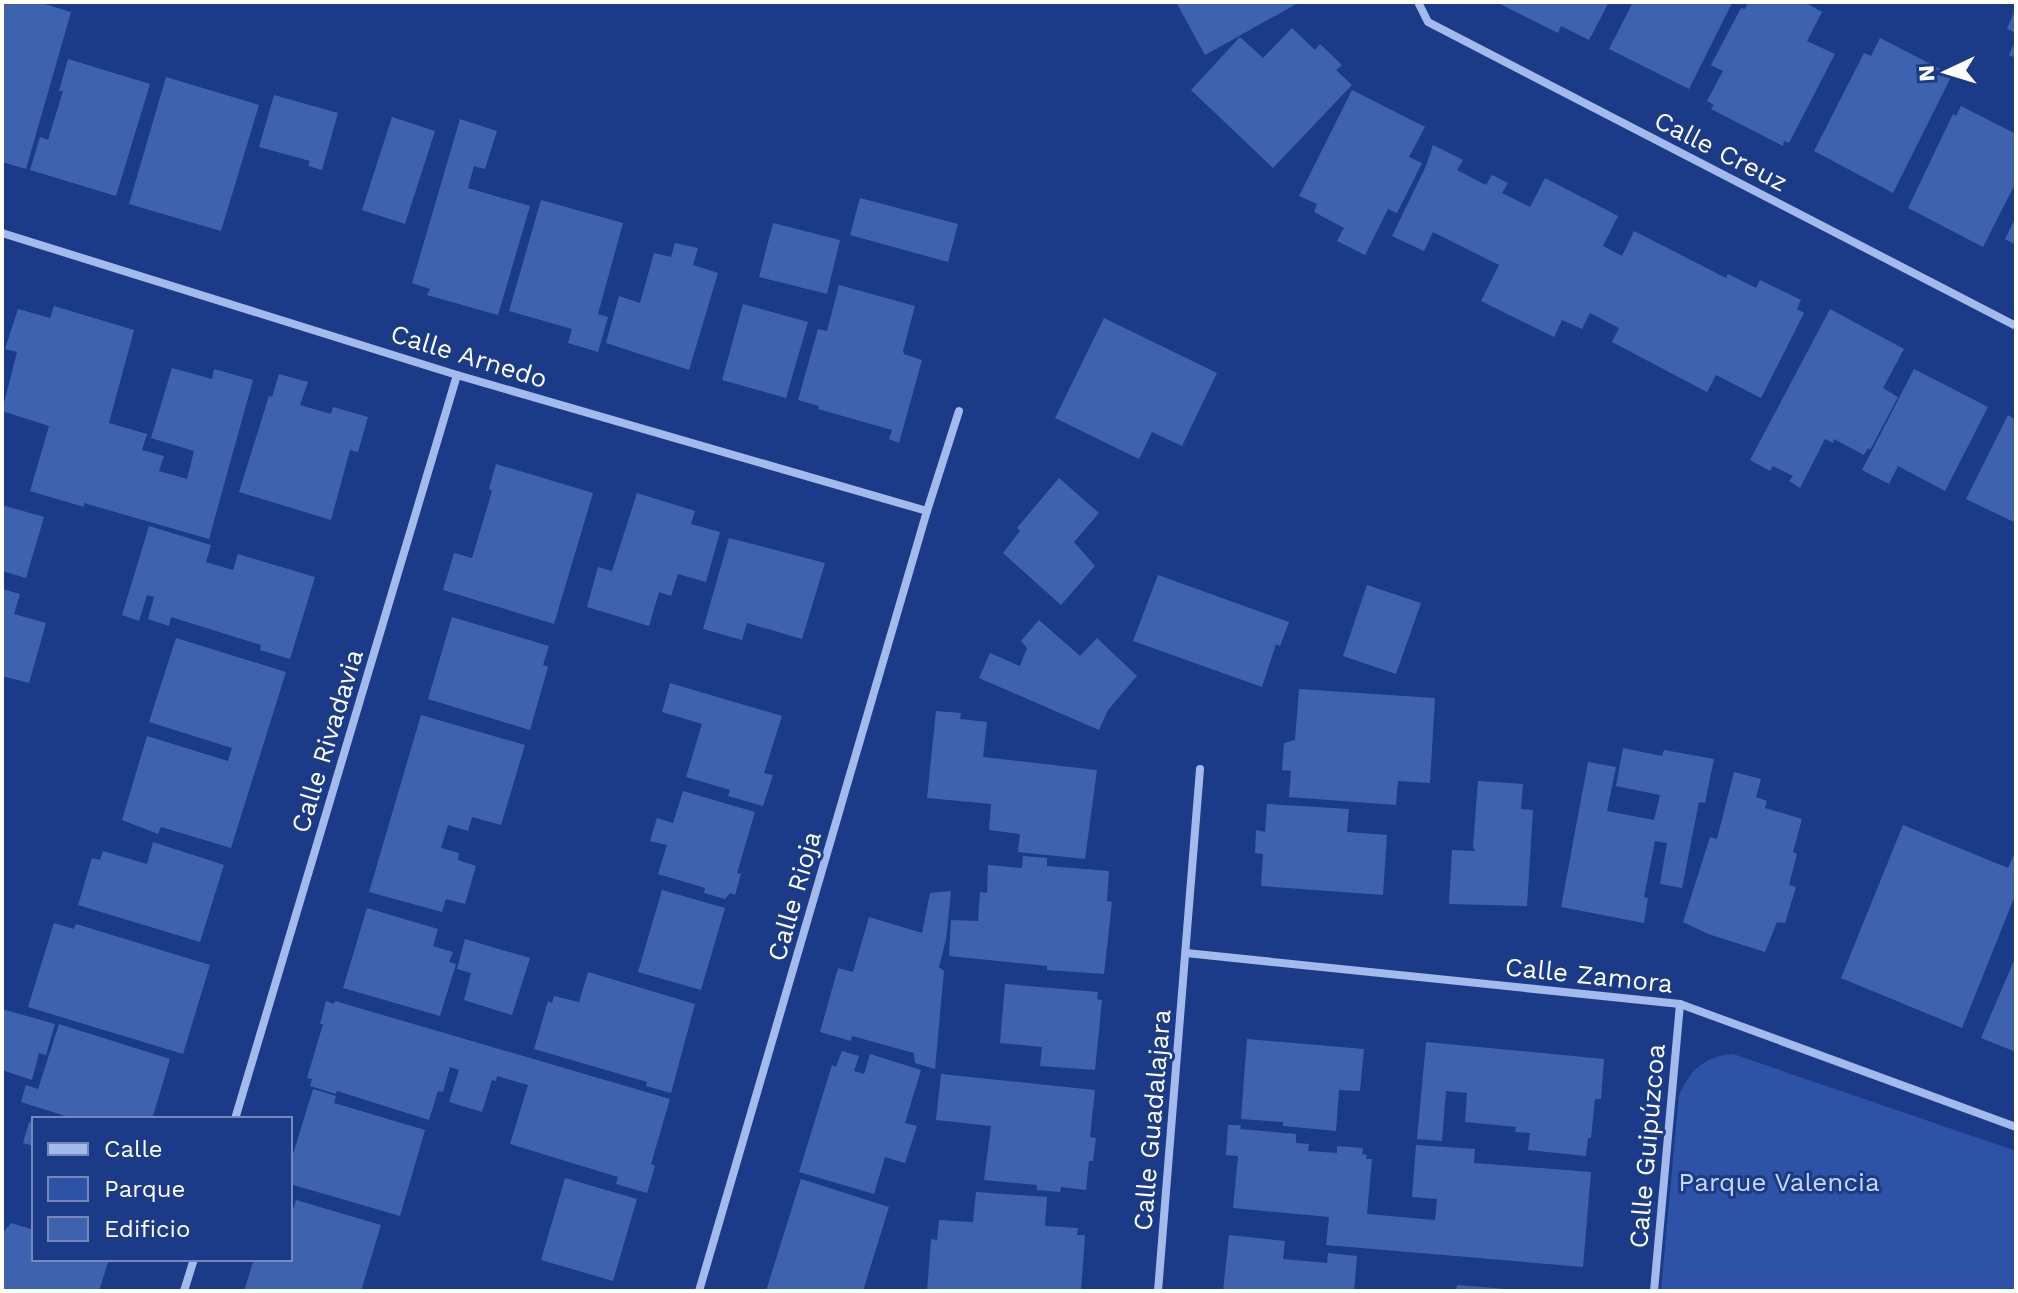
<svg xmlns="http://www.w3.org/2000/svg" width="2018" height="1293" font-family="'Work Sans',sans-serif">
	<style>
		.green { fill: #2e53a6 }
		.building { fill: #3f62af }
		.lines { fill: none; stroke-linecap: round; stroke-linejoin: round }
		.street { stroke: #a4baec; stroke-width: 8 }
		.labels { text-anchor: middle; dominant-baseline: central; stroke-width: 6; stroke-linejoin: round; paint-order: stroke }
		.street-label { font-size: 26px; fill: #fff; stroke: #1b3b88 }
		.park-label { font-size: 26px; fill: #c9d8f9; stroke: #1b3b88 }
	</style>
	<rect width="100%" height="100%" fill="#1b3b88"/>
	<path class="green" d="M1733,1054L2016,1151V1291H1661L1679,1095C1690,1070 1705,1056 1733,1054Z"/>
	<g class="building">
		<polygon points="2,2 38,2 71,12 26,169 2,162"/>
		<polygon points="1176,2 1300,2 1205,55"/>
		<polygon points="1496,2 1609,2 1589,40 1561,26 1558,33"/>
		<polygon points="1633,2 1732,3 1689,89 1609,49"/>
		<polygon points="1748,2 1804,2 1822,12 1807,41 1835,54 1789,143 1784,141 1783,146 1711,109 1714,105 1707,101 1723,71 1711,65 1741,8 1745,9"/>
		<polygon points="2016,7 2016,33 2007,29"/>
		<polygon points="1292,28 1315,50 1320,44 1342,65 1336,70 1352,85 1273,168 1191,90 1240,37 1263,58"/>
		<polygon points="1880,38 1952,75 1893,193 1814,151 1864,53 1871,56"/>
		<polygon points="2016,39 2016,58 2009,55"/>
		<polygon points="68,59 150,84 116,196 30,170 40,137 48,140 63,91 59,91"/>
		<polygon points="166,77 259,105 221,231 129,204"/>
		<polygon points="1352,90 1425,127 1409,157 1422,163 1397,213 1388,209 1365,255 1337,241 1344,228 1314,212 1317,204 1299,196"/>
		<polygon points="274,95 338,113 322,170 308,166 310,161 259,147"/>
		<polygon points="1961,106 2016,134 2016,182 1983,247 1908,208 1953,114 1956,116"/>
		<polygon points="392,117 435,131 405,224 362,210"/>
		<polygon points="460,119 497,131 485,169 474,166 468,188 530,206 498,315 427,295 430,289 412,283"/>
		<polygon points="1433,145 1463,160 1457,170 1486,185 1492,175 1508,183 1502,193 1530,207 1545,178 1618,216 1603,246 1622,256 1634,231 1726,278 1728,274 1756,288 1760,280 1801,300 1797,309 1804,313 1761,398 1716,375 1707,392 1612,342 1619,328 1590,313 1582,329 1562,320 1554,337 1481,301 1499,265 1433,232 1424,251 1392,236 1426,166"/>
		<polygon points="860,198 958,224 948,262 850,235"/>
		<polygon points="541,200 623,223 598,314 608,317 598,352 568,343 572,329 509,311"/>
		<polygon points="2016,217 2016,245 2005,239"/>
		<polygon points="773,223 840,240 827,294 759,277"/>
		<polygon points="675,243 698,248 693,265 718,273 689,370 606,343 619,296 640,303 654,253 671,257"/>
		<polygon points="839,285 915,306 903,351 904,354 922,360 899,443 889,439 892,430 818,409 819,406 798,400 818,329 827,331"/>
		<polygon points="743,304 808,322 786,398 722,380"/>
		<polygon points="54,306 134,330 109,423 147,434 142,450 164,456 159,471 187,479 194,451 151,438 172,368 212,379 214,369 253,380 209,539 84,503 84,507 30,491 49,426 2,411 17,352 5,349 18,309 50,318"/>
		<polygon points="1830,309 1904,349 1883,388 1898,397 1870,450 1868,448 1864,455 1834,439 1833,443 1825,439 1800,488 1789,481 1793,476 1773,466 1770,471 1750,460"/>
		<polygon points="1104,318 1217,373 1182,446 1152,432 1139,459 1055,418"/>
		<polygon points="1914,369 1988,407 1945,491 1898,466 1889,484 1862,470"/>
		<polygon points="279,374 308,382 300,405 331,414 333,407 368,417 358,452 350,450 331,520 239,492 269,396 272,397"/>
		<polygon points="2008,415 2016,420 2016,523 1966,499"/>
		<polygon points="496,464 593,493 554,624 443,590 454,553 472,558 492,491 489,489"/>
		<polygon points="1059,478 1099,513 1074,542 1095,566 1061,605 1003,553 1020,531 1017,528"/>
		<polygon points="637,493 695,511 691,524 720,532 706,582 678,574 671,596 659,592 649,626 587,607 598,567 612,571"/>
		<polygon points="2,505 44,517 26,578 2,571"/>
		<polygon points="149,526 211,545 206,562 233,570 238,554 315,577 290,659 260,650 261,645 171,617 169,626 148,619 154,597 147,595 139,621 122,615"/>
		<polygon points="729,538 825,563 802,639 747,623 742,640 703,629"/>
		<polygon points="1158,575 1289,622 1280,646 1276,644 1262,687 1133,641"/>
		<polygon points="1367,585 1421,603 1396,674 1343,656"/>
		<polygon points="2,589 20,594 14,614 46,623 29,683 2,676"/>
		<polygon points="452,617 549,646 543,665 548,667 530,730 428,699"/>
		<polygon points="1039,620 1080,656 1097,638 1137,676 1108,710 1099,730 979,678 990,653 1020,666 1027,648 1021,641"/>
		<polygon points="176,638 286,672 231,848 161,827 158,834 122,820 147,736 228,761 232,748 149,722"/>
		<polygon points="670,683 782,716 764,773 773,775 763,806 728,796 730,790 686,777 702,724 662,712"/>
		<polygon points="1299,689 1435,698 1430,783 1398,781 1396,805 1289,797 1291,771 1282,770 1284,743 1295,740"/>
		<polygon points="936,711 961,713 960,719 987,722 983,757 1097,770 1085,859 1018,852 1020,834 989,830 991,804 927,798"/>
		<polygon points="421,715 525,745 501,825 472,817 468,831 448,825 441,848 459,853 458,860 476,866 465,904 446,899 442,912 369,892"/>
		<polygon points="1623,748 1662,756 1664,750 1714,759 1705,803 1699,802 1682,888 1660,884 1667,843 1655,841 1644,897 1648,898 1644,923 1561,907 1588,762 1616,767 1607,811 1654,820 1660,795 1616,786"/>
		<polygon points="1734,772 1761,779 1756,797 1767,801 1765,808 1802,819 1793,852 1797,854 1789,885 1796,887 1785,923 1777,922 1765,952 1708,934 1683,922 1710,837 1717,839"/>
		<polygon points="1478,781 1523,784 1521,809 1533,810 1527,906 1449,904 1452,850 1475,851 1473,847"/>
		<polygon points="683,791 755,812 737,873 741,874 735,895 730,893 725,899 704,893 705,888 658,874 667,845 650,841 657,818 673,823"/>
		<polygon points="1267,804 1349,809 1347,832 1387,835 1383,895 1261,886 1263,854 1255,853 1256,830 1265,832"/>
		<polygon points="1903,825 2008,868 2016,850 2016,893 1962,1028 1841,978"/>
		<polygon points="153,842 224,865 200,942 78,905 92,858 100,860 103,851 147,864"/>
		<polygon points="1023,856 1047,858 1047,866 1109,871 1107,901 1112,902 1104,974 1047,970 1047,966 949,956 951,920 978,921 980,892 987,893 988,865 1022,868"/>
		<polygon points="662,890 725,908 701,990 638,972"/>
		<polygon points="951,891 946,939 939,967 944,971 935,1069 915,1063 914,1053 852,1036 851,1041 820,1032 838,968 853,972 869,917 922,933 930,893"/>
		<polygon points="367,908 438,929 433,946 453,952 449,962 456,964 440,1016 343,988"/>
		<polygon points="54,923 74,929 76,924 210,965 183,1054 28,1007"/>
		<polygon points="465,939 530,958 512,1015 464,1000 471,973 457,969"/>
		<polygon points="2016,956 2016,1052 1981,1038"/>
		<polygon points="588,972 695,1004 671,1093 646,1086 647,1082 534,1049 548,1001 552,1003 554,996 579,1002"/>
		<polygon points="1005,984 1098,992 1097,999 1102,1000 1095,1070 1040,1066 1042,1047 1000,1043"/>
		<polygon points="326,1001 334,1004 335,1001 670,1099 651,1164 655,1166 647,1193 616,1184 618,1177 510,1144 528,1085 497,1076 496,1081 492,1080 482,1112 449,1102 459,1070 450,1067 443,1092 438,1091 429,1120 337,1091 336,1094 310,1086 312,1079 307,1078 323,1024 320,1024"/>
		<polygon points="2,1009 55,1024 46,1055 39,1053 32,1080 2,1070"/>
		<polygon points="59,1024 170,1059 152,1119 75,1119 21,1102 26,1085 38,1089"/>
		<polygon points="1247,1039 1364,1049 1360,1091 1339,1090 1336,1131 1283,1126 1283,1122 1241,1119"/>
		<polygon points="1426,1042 1604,1059 1601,1099 1595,1099 1591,1138 1588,1138 1586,1156 1528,1150 1530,1133 1515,1132 1516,1127 1465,1122 1467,1093 1446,1091 1442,1141 1417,1139"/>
		<polygon points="842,1051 859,1056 854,1071 864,1074 870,1054 921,1070 905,1123 917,1126 905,1163 885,1157 874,1194 799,1172 832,1065 836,1067"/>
		<polygon points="941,1074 1095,1090 1090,1137 1096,1138 1093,1161 1089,1161 1086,1190 1061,1187 1060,1192 1037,1190 1037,1185 984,1180 991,1126 936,1120"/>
		<polygon points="313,1089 336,1096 334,1103 425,1130 400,1216 290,1184 290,1164"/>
		<polygon points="29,1122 34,1124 34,1146 23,1143"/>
		<polygon points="1228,1125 1241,1125 1240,1129 1296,1134 1296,1143 1309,1144 1308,1151 1337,1153 1337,1146 1363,1148 1362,1154 1367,1155 1366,1159 1372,1159 1367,1214 1435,1220 1437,1199 1412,1197 1416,1145 1475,1149 1474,1163 1591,1172 1583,1267 1326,1245 1329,1217 1233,1208 1238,1156 1226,1155"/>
		<polygon points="565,1178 637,1199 613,1281 541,1260"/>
		<polygon points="801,1179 889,1207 863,1291 766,1291"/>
		<polygon points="976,1192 1047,1197 1045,1226 1078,1228 1077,1235 1085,1235 1081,1291 927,1291 931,1239 937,1240 939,1220 973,1222"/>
		<polygon points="296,1200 381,1225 361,1291 244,1291 254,1259 290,1259 290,1219"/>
		<polygon points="11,1223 34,1230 34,1259 109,1259 99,1291 2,1291 2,1234"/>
		<polygon points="1229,1235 1285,1241 1283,1259 1327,1263 1328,1253 1357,1256 1354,1291 1223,1291"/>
		<polygon points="1457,1285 1506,1289 1506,1291 1456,1291"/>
	</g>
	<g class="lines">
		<g class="street">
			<polyline points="1418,2 1428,22 2016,326"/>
			<polyline points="2,233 457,375 927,511"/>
			<polyline points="1186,953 1680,1004 2016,1127"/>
			<polyline points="235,1119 457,375"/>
			<polyline points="184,1291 194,1259"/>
			<polyline points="699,1291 927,511 959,411"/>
			<polyline points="1158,1291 1200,769"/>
			<polyline points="1654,1291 1680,1004"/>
		</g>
	</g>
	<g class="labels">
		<g class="street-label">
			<text transform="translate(1721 151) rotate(27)">Calle Creuz</text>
			<text transform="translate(469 356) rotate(17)">Calle Arnedo</text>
			<text transform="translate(327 741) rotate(-73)">Calle Rivadavia</text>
			<text transform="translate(794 896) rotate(-74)">Calle Rioja</text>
			<text transform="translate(1589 975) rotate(6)">Calle Zamora</text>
			<text transform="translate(1152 1120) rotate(-85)">Calle Guadalajara</text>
			<text transform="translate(1647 1146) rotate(-85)">Calle Guipúzcoa</text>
		</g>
		<g class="park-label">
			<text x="1779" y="1182">Parque Valencia</text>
		</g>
	</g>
	<rect width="2018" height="1293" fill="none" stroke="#ffffff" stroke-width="8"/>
	<rect x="32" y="1117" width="260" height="144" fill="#1b3b88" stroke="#7689b8" stroke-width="2"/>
	<rect x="48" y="1143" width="40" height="12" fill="#a4baec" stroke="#7689b8" stroke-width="2"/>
	<text x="104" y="1157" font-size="24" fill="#ffffff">Calle</text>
	<rect x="48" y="1177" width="40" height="24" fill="#2e53a6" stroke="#7689b8" stroke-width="2"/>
	<text x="104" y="1197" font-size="24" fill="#ffffff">Parque</text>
	<rect x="48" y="1217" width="40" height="24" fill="#3f62af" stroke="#7689b8" stroke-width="2"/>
	<text x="104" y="1237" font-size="24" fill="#ffffff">Edificio</text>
	<g transform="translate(1946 72) rotate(266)" stroke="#1b3b88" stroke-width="6" paint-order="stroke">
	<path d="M0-6L14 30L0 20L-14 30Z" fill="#ffffff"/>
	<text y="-12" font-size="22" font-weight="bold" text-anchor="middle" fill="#ffffff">N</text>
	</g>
</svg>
